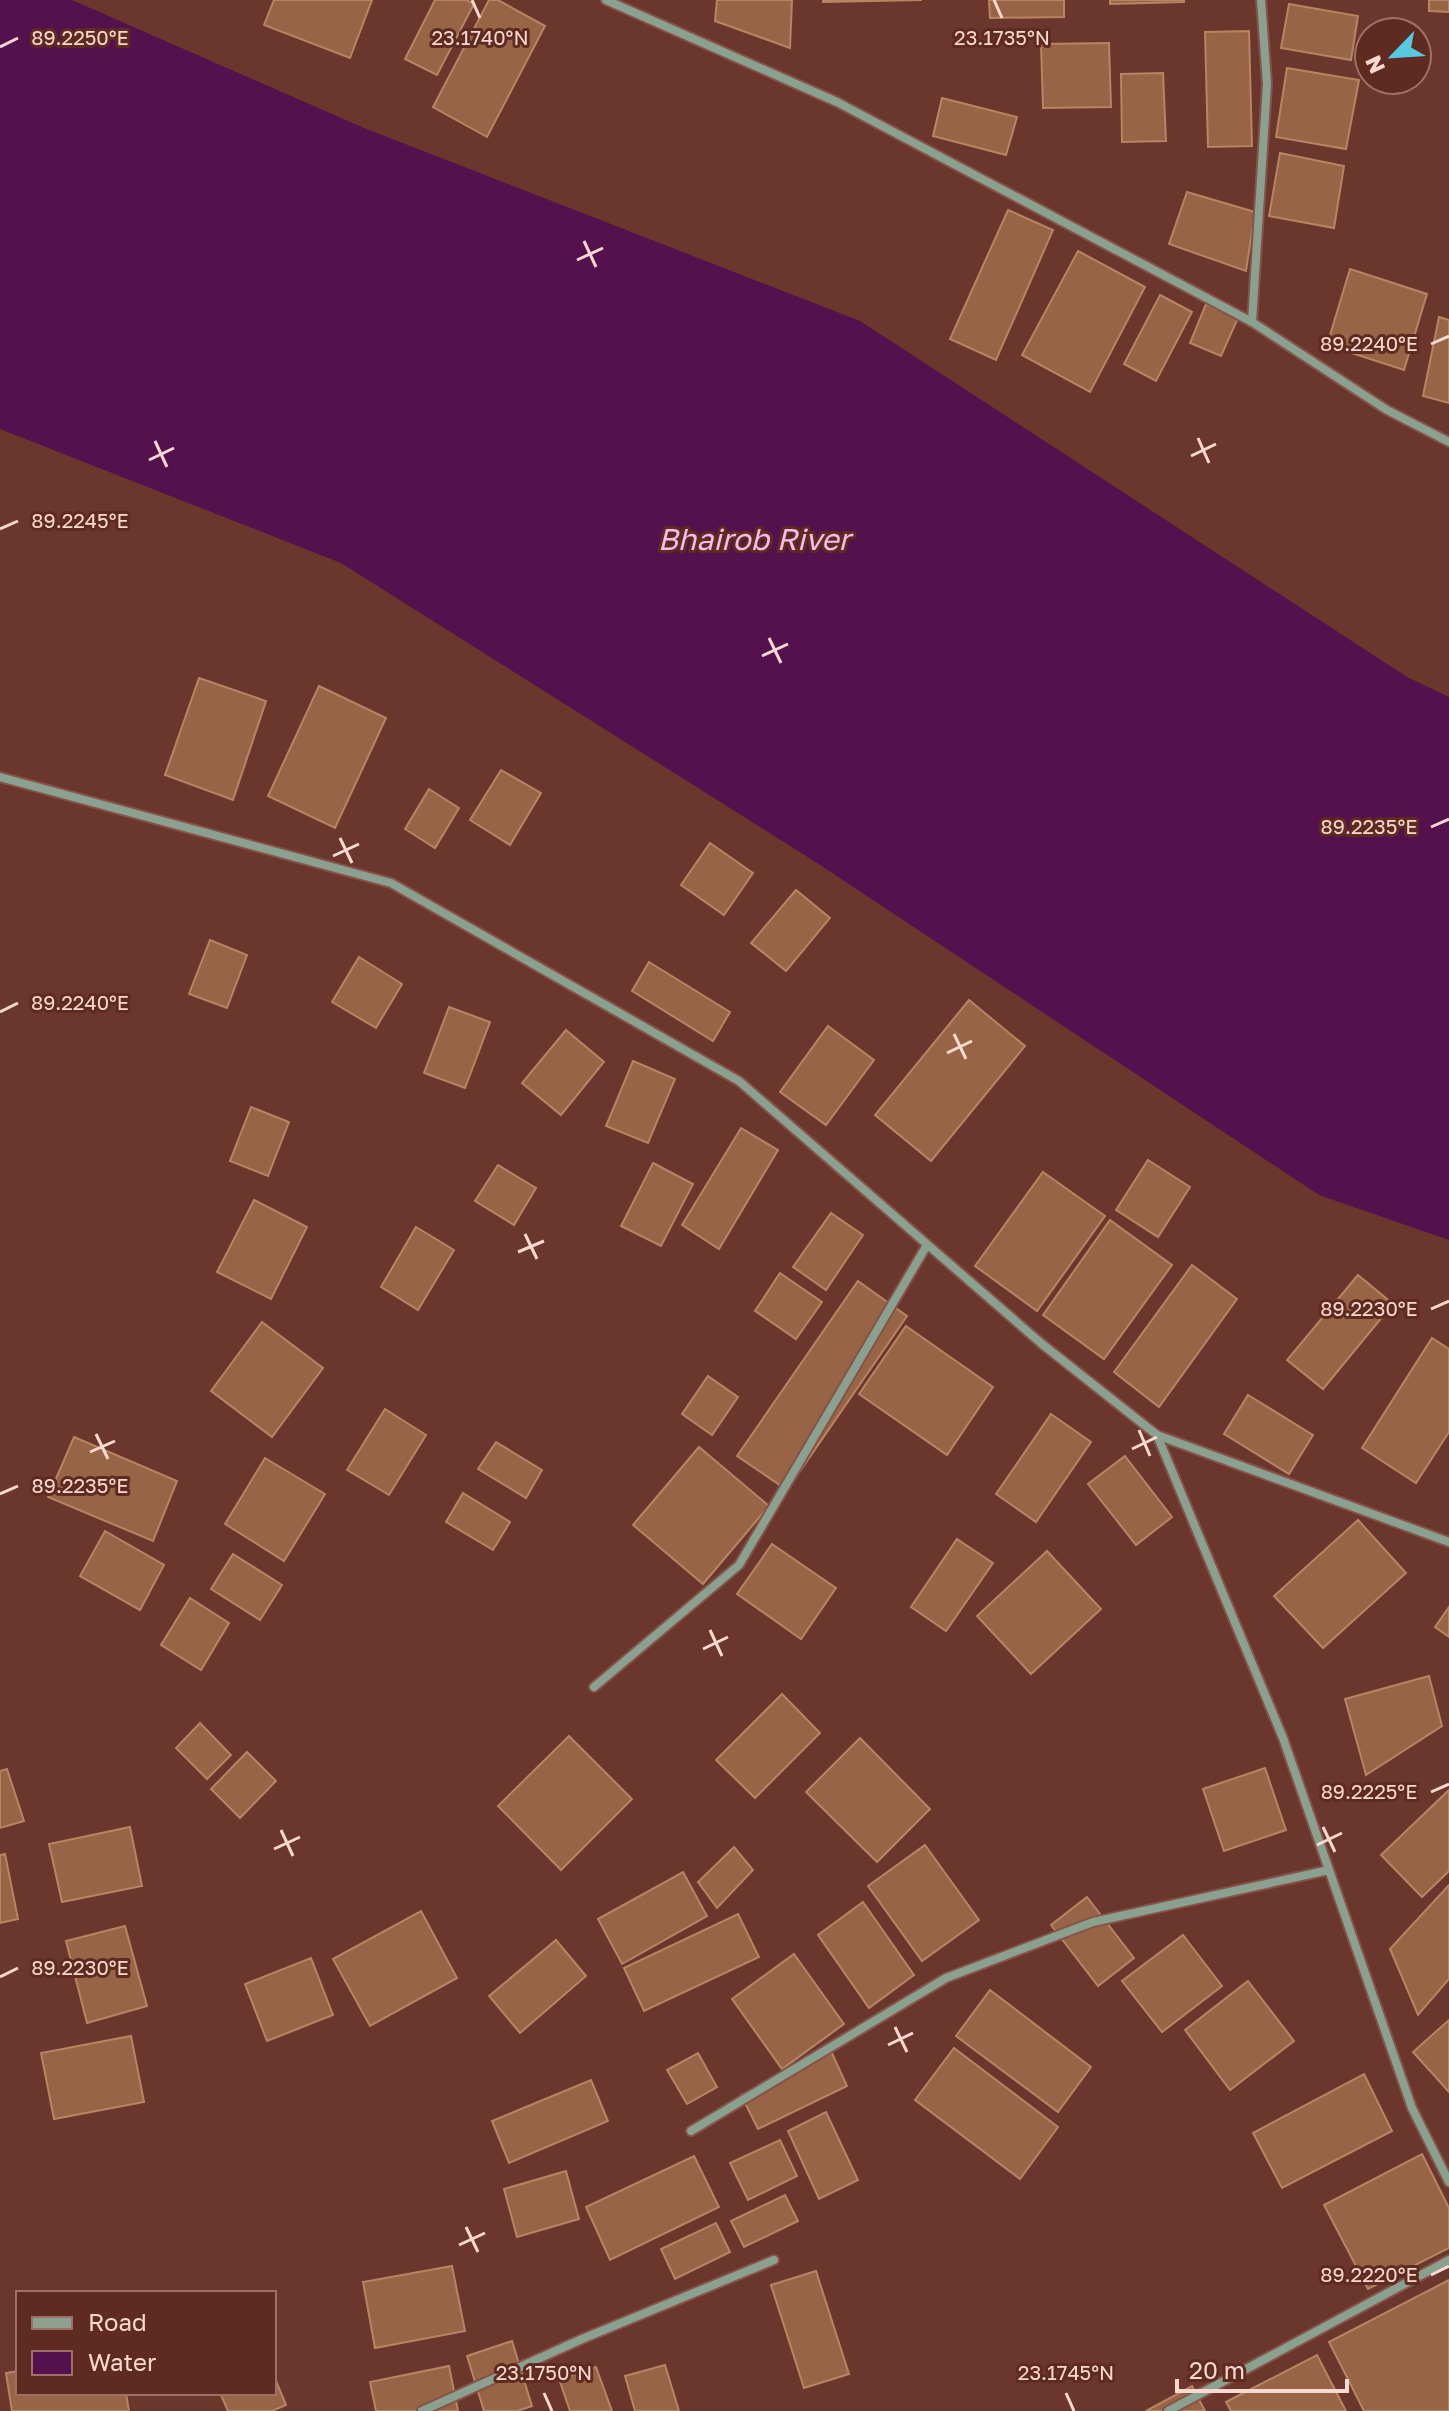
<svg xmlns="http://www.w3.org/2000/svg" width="1449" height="2411" font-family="'Golos Text',sans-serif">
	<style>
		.water { fill: #55104e }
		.building { fill: #976546; stroke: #b88463; stroke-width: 2 }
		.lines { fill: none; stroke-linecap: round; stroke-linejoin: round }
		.street-casing { stroke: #855349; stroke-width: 12 }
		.street { stroke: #8ba190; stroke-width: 8 }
		.ticks { fill: none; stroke: #fbd9d1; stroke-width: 3 }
		.labels { text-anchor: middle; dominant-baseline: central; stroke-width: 6; stroke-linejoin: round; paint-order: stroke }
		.water-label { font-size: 30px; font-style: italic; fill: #f6baeb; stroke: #5f2b21 }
		.ticks-label { font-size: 20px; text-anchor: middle; fill: #fbd9d1; stroke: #5f2b21; stroke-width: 6; stroke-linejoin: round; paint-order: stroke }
	</style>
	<rect width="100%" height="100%" fill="#6b362b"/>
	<polygon class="water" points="0,0 72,0 364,128 860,321 1407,677 1449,697 1449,1240 1319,1195 814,861 341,563 0,429"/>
	<g class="building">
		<polygon points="274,0 372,0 350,58 264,25"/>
		<polygon points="435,0 466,0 474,4 437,75 405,59"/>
		<polygon points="489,0 498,0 545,26 487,137 433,107"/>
		<polygon points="717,0 792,0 790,48 715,21"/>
		<polygon points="823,0 922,0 823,2"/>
		<polygon points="989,0 1064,0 1064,17 990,18"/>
		<polygon points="1110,0 1184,0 1184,2 1110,4"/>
		<polygon points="1429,0 1449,0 1449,12 1429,11"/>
		<polygon points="1289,4 1358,16 1351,60 1281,48"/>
		<polygon points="1249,31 1252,146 1208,147 1205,32"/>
		<polygon points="1109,43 1111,107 1043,108 1041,44"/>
		<polygon points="1287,68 1359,80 1346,149 1276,137"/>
		<polygon points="1163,73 1166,141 1122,142 1121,74"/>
		<polygon points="942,98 1017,117 1006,155 933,136"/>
		<polygon points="1280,153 1344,166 1334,228 1269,216"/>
		<polygon points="1187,192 1255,212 1246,271 1169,244"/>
		<polygon points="1008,210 1053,230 996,360 950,339"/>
		<polygon points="1078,251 1145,287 1090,392 1022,355"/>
		<polygon points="1350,269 1427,294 1404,370 1327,345"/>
		<polygon points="1160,295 1192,312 1156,381 1124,364"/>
		<polygon points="1206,304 1238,318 1221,356 1190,343"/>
		<polygon points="1439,317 1449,320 1449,403 1423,396"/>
		<polygon points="199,678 266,701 233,800 165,775"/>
		<polygon points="319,686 386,718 335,828 268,796"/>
		<polygon points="501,770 541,793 510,845 470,820"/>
		<polygon points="429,789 459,808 435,848 405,829"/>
		<polygon points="710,843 753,873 724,915 681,885"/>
		<polygon points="796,890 830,918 786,971 751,943"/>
		<polygon points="210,940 247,955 227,1008 189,994"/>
		<polygon points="359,957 402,984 376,1028 332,1002"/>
		<polygon points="649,962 730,1012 713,1041 632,991"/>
		<polygon points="969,1000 1025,1046 931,1161 875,1115"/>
		<polygon points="449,1007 490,1022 465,1088 424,1073"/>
		<polygon points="828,1026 874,1060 826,1125 780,1092"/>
		<polygon points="566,1030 604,1062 561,1115 522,1083"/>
		<polygon points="633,1061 675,1079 648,1143 606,1126"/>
		<polygon points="251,1107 289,1122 268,1176 230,1161"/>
		<polygon points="741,1128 778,1150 719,1249 682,1225"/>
		<polygon points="1148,1160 1190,1187 1158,1237 1116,1210"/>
		<polygon points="653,1163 693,1184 661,1246 621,1226"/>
		<polygon points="498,1165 536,1188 514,1225 475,1201"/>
		<polygon points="1043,1172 1105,1216 1037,1311 975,1266"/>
		<polygon points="254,1200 307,1227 271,1299 217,1272"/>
		<polygon points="831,1213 863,1235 826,1290 793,1267"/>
		<polygon points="1110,1220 1172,1265 1104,1359 1043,1315"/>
		<polygon points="416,1227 454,1250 418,1310 381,1287"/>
		<polygon points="1192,1265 1237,1299 1159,1407 1114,1372"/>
		<polygon points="780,1273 822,1302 796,1339 755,1311"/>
		<polygon points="1358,1275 1393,1304 1323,1389 1287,1360"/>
		<polygon points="858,1281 907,1316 787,1490 737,1456"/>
		<polygon points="262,1322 323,1368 272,1437 211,1391"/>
		<polygon points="906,1326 993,1387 947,1455 859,1394"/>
		<polygon points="1432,1338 1449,1349 1449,1432 1416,1483 1362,1448"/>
		<polygon points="708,1376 738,1397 712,1435 682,1414"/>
		<polygon points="1248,1395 1313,1435 1289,1474 1224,1434"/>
		<polygon points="385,1409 426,1435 389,1495 347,1470"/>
		<polygon points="1051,1414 1091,1442 1036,1522 996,1494"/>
		<polygon points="74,1437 177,1481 153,1541 48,1497"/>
		<polygon points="496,1442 542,1470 526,1498 478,1469"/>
		<polygon points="699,1447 769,1506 703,1584 633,1525"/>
		<polygon points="1125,1456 1172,1517 1136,1545 1088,1484"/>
		<polygon points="265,1458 325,1494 284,1561 225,1524"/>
		<polygon points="463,1493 510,1522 493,1550 446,1522"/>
		<polygon points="1358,1520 1406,1573 1323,1648 1274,1596"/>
		<polygon points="105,1531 164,1565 140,1610 80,1576"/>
		<polygon points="957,1539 993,1563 946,1631 911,1607"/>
		<polygon points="772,1544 836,1588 801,1639 737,1594"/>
		<polygon points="1047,1551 1101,1609 1031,1674 977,1616"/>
		<polygon points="233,1554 282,1585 260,1620 211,1589"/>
		<polygon points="190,1598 229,1623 201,1670 161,1645"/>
		<polygon points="1449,1607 1449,1637 1435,1627"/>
		<polygon points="1429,1676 1442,1726 1366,1775 1345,1699"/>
		<polygon points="782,1694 820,1733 755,1798 716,1760"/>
		<polygon points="200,1723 231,1755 207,1779 176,1748"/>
		<polygon points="569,1736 632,1799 561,1870 498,1806"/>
		<polygon points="860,1738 930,1809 877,1862 806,1792"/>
		<polygon points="247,1752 276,1781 240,1818 211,1789"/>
		<polygon points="1265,1768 1286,1830 1224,1851 1203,1789"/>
		<polygon points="7,1769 24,1821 0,1828 0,1771"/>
		<polygon points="1449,1790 1449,1871 1422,1897 1381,1855"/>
		<polygon points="130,1827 142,1886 62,1902 49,1844"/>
		<polygon points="925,1845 979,1920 922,1961 868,1886"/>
		<polygon points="734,1847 753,1870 717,1908 698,1882"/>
		<polygon points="5,1854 18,1919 0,1923 0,1855"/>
		<polygon points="683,1872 707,1916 622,1964 598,1919"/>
		<polygon points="1449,1885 1449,1979 1418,2015 1390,1949"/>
		<polygon points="1087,1897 1134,1958 1098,1986 1051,1925"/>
		<polygon points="863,1902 914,1975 869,2008 818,1935"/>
		<polygon points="421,1911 457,1978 370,2026 333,1959"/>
		<polygon points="738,1914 759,1957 644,2011 624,1968"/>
		<polygon points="125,1926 147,2006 87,2023 66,1941"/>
		<polygon points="1183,1935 1222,1986 1162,2032 1122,1981"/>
		<polygon points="556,1940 586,1976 520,2033 489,1996"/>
		<polygon points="794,1954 844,2024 782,2069 732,1999"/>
		<polygon points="311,1958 333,2015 267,2041 245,1984"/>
		<polygon points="1248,1981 1294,2041 1230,2090 1185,2030"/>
		<polygon points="990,1990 1091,2067 1058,2112 956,2036"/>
		<polygon points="1449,2020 1449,2092 1413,2052"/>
		<polygon points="131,2036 144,2102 54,2119 41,2053"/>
		<polygon points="954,2048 1058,2127 1020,2179 915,2100"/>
		<polygon points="831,2051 847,2086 758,2129 741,2095"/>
		<polygon points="698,2053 717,2087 687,2104 667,2070"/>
		<polygon points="1364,2074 1392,2131 1282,2188 1253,2133"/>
		<polygon points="591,2080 608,2121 509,2163 492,2121"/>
		<polygon points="826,2112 858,2180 819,2199 788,2131"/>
		<polygon points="780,2140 797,2176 748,2200 730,2163"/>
		<polygon points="1422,2154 1449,2208 1449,2248 1368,2289 1324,2205"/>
		<polygon points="694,2156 719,2207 610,2260 586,2207"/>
		<polygon points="566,2171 579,2219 517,2237 504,2189"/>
		<polygon points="785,2195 798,2221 744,2247 731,2221"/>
		<polygon points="716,2223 730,2252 675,2279 661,2249"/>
		<polygon points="452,2266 465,2331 375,2348 363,2282"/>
		<polygon points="816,2271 849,2374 804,2388 771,2285"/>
		<polygon points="1449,2280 1449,2411 1364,2411 1329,2342"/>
		<polygon points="512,2341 532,2406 517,2411 484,2411 467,2356"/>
		<polygon points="1317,2355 1346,2411 1231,2411 1226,2402"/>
		<polygon points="665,2365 679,2411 635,2411 625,2376"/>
		<polygon points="449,2366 458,2411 376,2411 370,2382"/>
		<polygon points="596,2367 612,2411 570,2411 559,2379"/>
		<polygon points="18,2371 18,2393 126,2393 129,2411 12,2411 6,2373"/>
		<polygon points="274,2376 286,2405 272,2411 228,2411 220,2393 274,2393"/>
		<polygon points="1192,2386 1205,2411 1146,2411"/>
	</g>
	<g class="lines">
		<g class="street-casing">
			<g id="street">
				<polyline points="606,0 837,102 1252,322 1387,410 1449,442"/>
				<polyline points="1252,322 1267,84 1261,0"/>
				<polyline points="0,777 391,883 739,1081 1042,1344 1157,1435 1283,1738 1412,2108 1449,2182"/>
				<polyline points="1157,1435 1449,1542"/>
				<polyline points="594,1687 739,1565 927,1245"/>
				<polyline points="691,2131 946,1978 1093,1922 1329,1870"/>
				<polyline points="422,2411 582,2339 774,2260"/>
				<polyline points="1168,2411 1449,2260"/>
			</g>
		</g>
		<use href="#street" class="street"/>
	</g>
	<path class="ticks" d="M472,0L480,18M994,0L1002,18M0,47L18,38M584,241L596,267M577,260L603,248M1431,344L1449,336M1198,438L1209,463M155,441L167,467M1191,456L1216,444M149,460L174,448M0,529L18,521M769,638L781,663M762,656L788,644M1431,827L1449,819M340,838L352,863M333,856L359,844M0,1012L18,1003M954,1034L966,1059M947,1053L972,1041M525,1234L537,1259M518,1252L544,1241M1431,1309L1449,1301M1139,1430L1150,1456M96,1434L108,1459M1132,1449L1157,1437M90,1452L115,1441M0,1494L18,1486M710,1630L722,1656M703,1649L728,1637M1431,1792L1449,1784M1323,1827L1335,1852M281,1830L293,1856M1317,1845L1342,1833M274,1849L300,1837M0,1977L18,1968M895,2027L907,2052M888,2045L913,2033M466,2227L478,2252M459,2245L485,2233M1431,2275L1449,2266M544,2393L552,2411M1066,2393L1074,2411"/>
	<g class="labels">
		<g class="water-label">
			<text x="754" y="539">Bhairob River</text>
		</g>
	</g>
	<g class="ticks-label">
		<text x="80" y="45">89.2250°E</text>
		<text x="480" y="45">23.1740°N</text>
		<text x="1002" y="45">23.1735°N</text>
		<text x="1369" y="351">89.2240°E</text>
		<text x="80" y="528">89.2245°E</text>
		<text x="1369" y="834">89.2235°E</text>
		<text x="80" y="1010">89.2240°E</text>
		<text x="1369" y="1316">89.2230°E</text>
		<text x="80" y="1493">89.2235°E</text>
		<text x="1369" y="1799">89.2225°E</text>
		<text x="80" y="1975">89.2230°E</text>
		<text x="1369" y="2282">89.2220°E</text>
		<text x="544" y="2380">23.1750°N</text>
		<text x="1066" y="2380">23.1745°N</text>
	</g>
	<rect x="16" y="2291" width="260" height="104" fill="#5f2b21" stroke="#9d7167" stroke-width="2"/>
	<rect x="32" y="2317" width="40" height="12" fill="#8ba190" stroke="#9d7167" stroke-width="2"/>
	<text x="88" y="2331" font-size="24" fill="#fbd9d1">Road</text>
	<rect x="32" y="2351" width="40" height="24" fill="#55104e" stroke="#9d7167" stroke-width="2"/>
	<text x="88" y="2371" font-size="24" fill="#fbd9d1">Water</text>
	<g transform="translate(1393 56) rotate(245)"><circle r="38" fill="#5f2b21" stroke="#9d7167" stroke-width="2"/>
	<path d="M0-6L14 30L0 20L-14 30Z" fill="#55cae0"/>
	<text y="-12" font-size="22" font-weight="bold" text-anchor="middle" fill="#fbd9d1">N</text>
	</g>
	<path d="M1177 2379v12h170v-12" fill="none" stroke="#fbd9d1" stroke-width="4"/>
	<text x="1189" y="2379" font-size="24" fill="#fbd9d1" stroke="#5f2b21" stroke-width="6" paint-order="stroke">20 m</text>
</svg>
